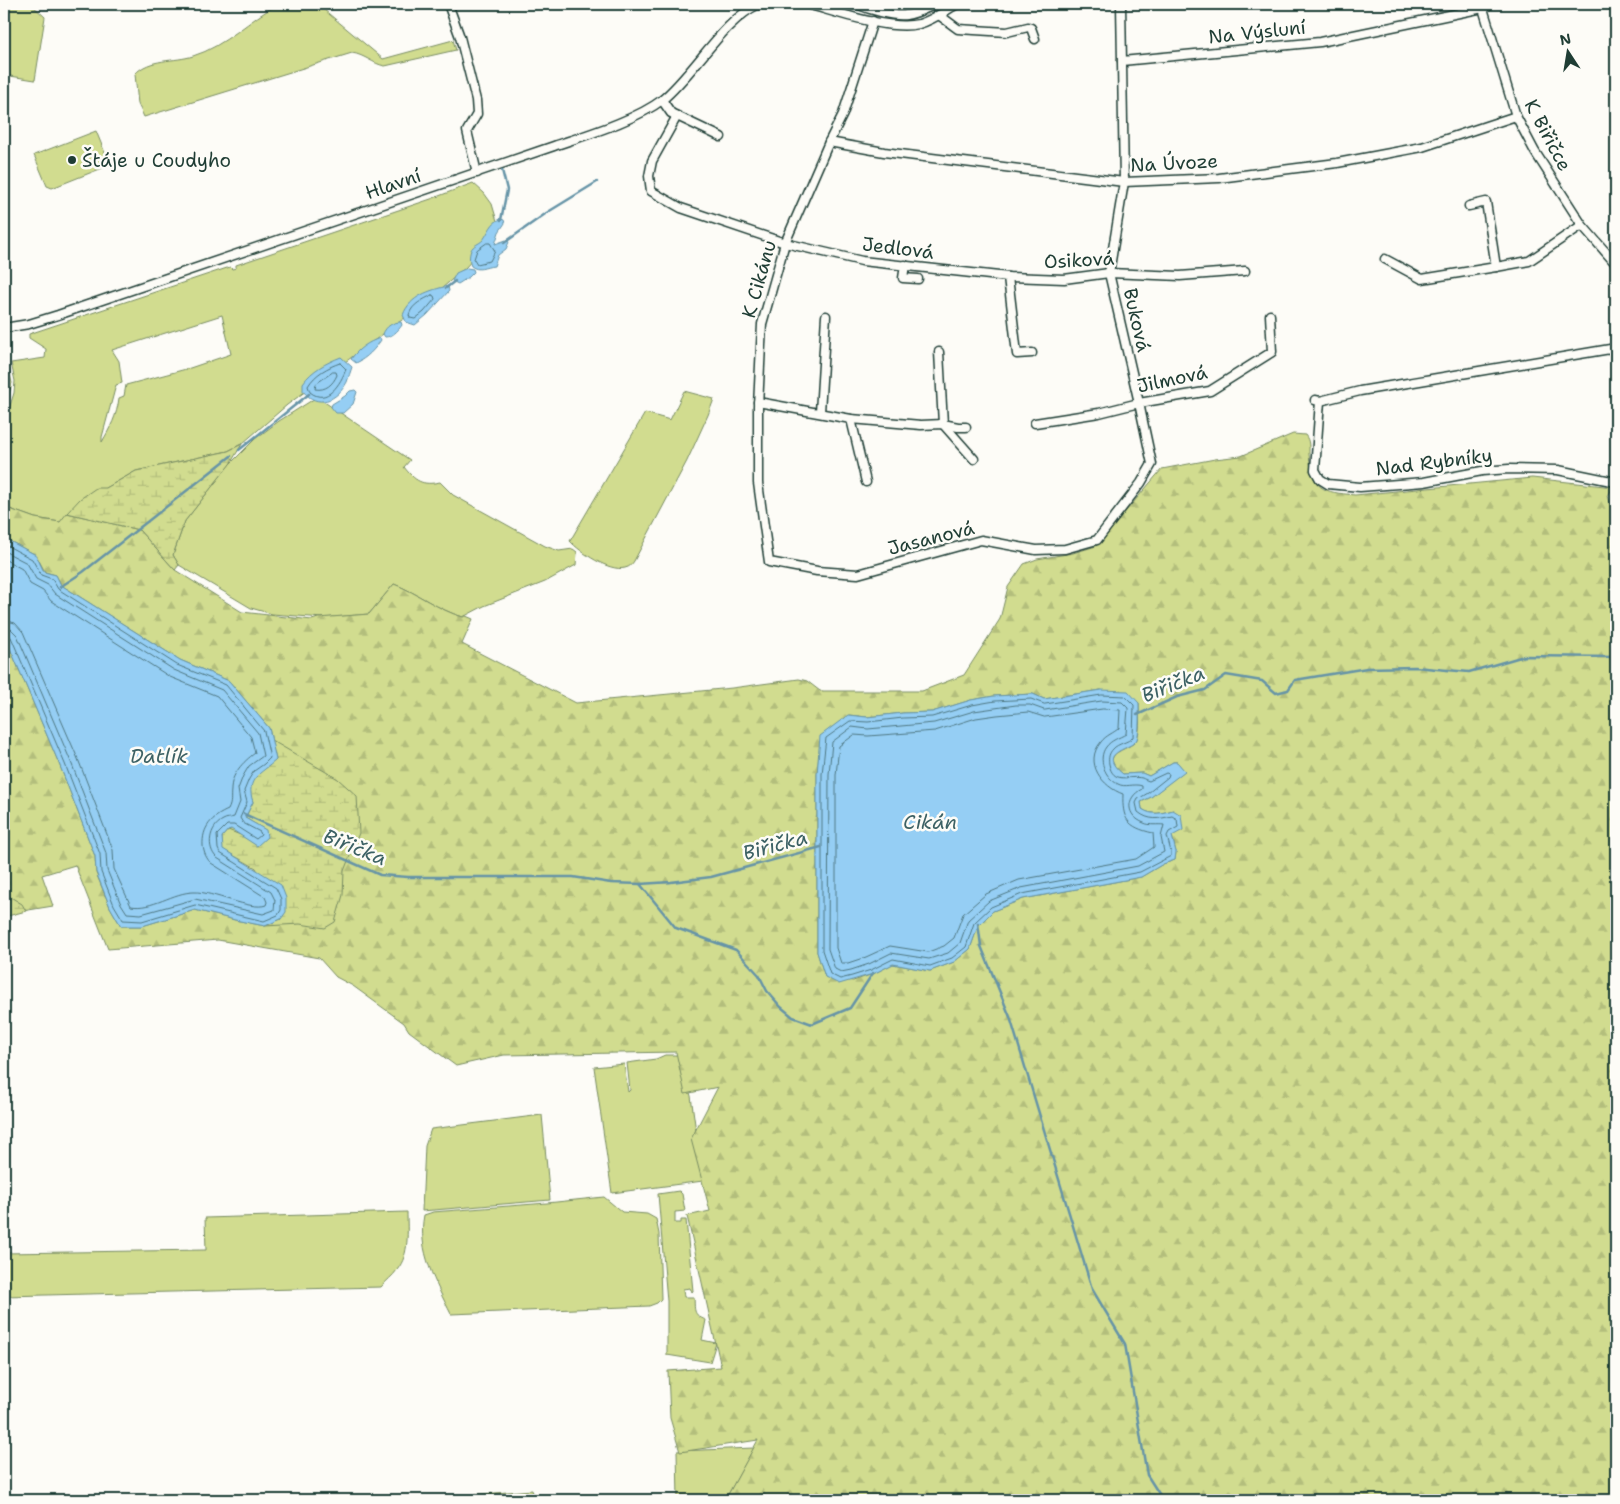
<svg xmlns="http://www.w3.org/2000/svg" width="1620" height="1504" font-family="'Shantell Sans',sans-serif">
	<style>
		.green { fill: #d1dc8f; stroke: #788c62; fill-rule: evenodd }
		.forest { fill: url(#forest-firs); stroke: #788c62; fill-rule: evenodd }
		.wetland { fill: url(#wetland-marsh); stroke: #788c62 }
		.water { fill: #95cef4; stroke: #6694a7 }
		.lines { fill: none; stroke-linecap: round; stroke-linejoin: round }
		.shore { stroke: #4e7781; stroke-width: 1 }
		.stream { stroke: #6694a7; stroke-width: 2.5 }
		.minor-casing { stroke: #1f3d34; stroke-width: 11 }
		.minor { stroke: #fdfcf7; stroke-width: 8 }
		.poi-dot { fill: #1f3d34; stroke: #fdfcf7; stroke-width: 2 }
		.labels { text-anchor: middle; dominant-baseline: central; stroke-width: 5; stroke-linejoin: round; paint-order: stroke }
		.street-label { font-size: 19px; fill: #1f3d34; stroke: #fdfcf7 }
		.poi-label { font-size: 19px; fill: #1f3d34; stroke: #fdfcf7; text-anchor: start }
		.water-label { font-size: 20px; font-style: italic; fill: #3c6164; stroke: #fdfcf7 }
	</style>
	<defs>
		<pattern id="forest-firs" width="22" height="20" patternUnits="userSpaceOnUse" patternTransform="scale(1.25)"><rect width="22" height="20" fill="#d1dc8f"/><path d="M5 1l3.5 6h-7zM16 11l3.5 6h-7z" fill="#b3be7c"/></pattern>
		<pattern id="wetland-marsh" width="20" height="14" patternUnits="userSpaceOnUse" patternTransform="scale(1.25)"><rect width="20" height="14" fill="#d1dc8f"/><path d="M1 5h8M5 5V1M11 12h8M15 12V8" fill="none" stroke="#b3be7c"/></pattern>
	</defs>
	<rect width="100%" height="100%" fill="#fdfcf7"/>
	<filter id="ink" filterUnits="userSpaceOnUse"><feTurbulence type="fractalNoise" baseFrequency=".02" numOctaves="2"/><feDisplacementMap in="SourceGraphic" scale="10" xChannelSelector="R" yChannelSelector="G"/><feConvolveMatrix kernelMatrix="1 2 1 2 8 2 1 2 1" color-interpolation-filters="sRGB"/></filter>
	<g filter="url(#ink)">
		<g class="green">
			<polygon points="4,4 31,4 45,17 35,80 4,75"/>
			<path d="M279,4H317L383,59L453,40L456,50L385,66C373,64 365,55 352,53L144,117L138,104L135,74C149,58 175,62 193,56C226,46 249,19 279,4Z"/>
			<polygon points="96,131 110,165 52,188 47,186 34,155"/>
			<path d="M473,183L484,193L492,204L497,221L486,245L465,268L425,303L287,405L243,443L228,451L136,471L106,488L60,522L35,518L4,507V424L14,393L15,381L11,363L45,358L46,349L29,338V334L230,267L232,269L236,268V265L431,199ZM222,315L231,354L190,368L126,385L124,396L119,398C117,416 110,428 102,442V437L116,385L122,383L119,361L112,350Z"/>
			<polygon points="4,349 12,383 4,412"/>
			<path d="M684,391L714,399L708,415L687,461L634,561C632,564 630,567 625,568C609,572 580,552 570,541L645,413L670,420Z"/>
			<path d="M317,397L410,460L404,467C415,481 422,486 440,482L453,495L545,546L559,551L573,549L577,552L576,565L545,582L484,606L463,617C438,610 418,593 394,584L369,614L323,618L272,614L251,608L179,565L173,555L185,521L229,465L255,439L279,421Z"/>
			<polygon points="665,1055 679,1055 691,1096 703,1181 612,1193 594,1067 624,1064 628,1092 630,1090 627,1063 656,1059"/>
			<polygon points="542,1115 550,1200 422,1211 425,1146 431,1129"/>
			<path d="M679,1191L682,1194L685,1211L675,1212V1223H681V1220H686L693,1291L692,1292L690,1288L683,1289L684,1297H694C695,1309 692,1315 706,1320L702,1340L716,1343L710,1362L667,1355V1301L658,1194Z"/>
			<path d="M604,1197L622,1212L647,1214L656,1219L659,1234L661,1299L657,1303L649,1306L451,1314C436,1284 417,1250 424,1215L433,1212L547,1203Z"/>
			<path d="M407,1212C407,1231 410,1254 397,1270C393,1276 386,1281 381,1287L4,1296V1253L206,1250L205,1218Z"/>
			<polygon points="754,1448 725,1500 678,1500 677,1451"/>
			<polygon points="532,1490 535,1500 410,1500"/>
		</g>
		<path class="forest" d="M1293,434L1305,435C1310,441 1309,447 1309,454C1312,490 1322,492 1355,495L1532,478L1613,487L1608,496L1616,520V622L1614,641L1616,642V1500H725L758,1440L680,1452L670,1418L668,1371L721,1367L687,1216L710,1211L691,1139L718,1087L685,1094L676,1052L504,1055L456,1066L409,1031L404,1023L353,986L336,977L319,958L218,940L108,949L75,865L42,875L53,906L4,914V634L60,766L95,856L96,873L110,907L121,926H142L195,910L235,920L265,926L256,868L228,830C241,826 247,814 253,802L249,791L276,760L269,728L229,681L180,660L61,585L56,575L45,572L36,555L4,538V507L35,518L60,522L67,513L139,530L175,570L242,612L312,620L318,618L369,614L394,584C418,593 438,610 463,617L466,616L473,619L462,644L576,703L732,688L799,679L807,681L820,691H922L964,675L1000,619L1008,587L1024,564L1037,559L1073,553L1096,546L1162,469L1215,459L1241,456ZM1101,690L1139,703C1139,713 1141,729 1137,739C1133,751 1094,751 1123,774L1142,773L1149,776L1173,762H1177L1184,771L1151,797L1141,802L1142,809C1152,816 1162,813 1173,810L1172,836L1176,852L1175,860L1163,864L1141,877L1023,899L993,911L978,926L970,949L954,962L930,971L893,964L873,974L853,981L825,977L817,952V774L821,736L849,715L867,717L903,713L932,712L971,700L994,696L1033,694L1044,699Z"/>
		<g class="wetland">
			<polygon points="242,444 230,464 185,521 173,555 179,565 175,570 139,530 67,513 80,499 96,488 106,488 136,471 228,451"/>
			<path d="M271,740L338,779L357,796L359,833L344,871L343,895L335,922L325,928L300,924L265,926L281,919L256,868L222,849V837L228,830L243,836L257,845L265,830L245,818L253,802C252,799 249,794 249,790C251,776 266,767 276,760Z"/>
			<polygon points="4,893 22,904 26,911 4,917"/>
		</g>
		<g class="water">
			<path d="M501,219L504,220L505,223L499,232L495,244L506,240L509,242L506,249L498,255L494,266C484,267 479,272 471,266C469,260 469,256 471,250C473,245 479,244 483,240C489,232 491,222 501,219Z"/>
			<polygon points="467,268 473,269 474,272 469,277 458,284 452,281 456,273"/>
			<path d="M448,286L449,291L427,315L415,325L406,322L403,315C410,296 430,290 448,286Z"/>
			<path d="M401,322L402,325C398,331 392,337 385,337L383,334C386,326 393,322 401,322Z"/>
			<path d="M380,338L381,340C375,349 367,358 356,363L351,359C358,349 368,342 380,338Z"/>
			<path d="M341,357L352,367C350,372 349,377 347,382C337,401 317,409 303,391V383C312,370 326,363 341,357Z"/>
			<polygon points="355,390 357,392 353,404 343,413 336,413 331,407 332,404 345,396 350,391"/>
			<path d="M4,538L36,555L44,572L56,575L61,585L180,660L229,681L269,728L276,760C261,774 245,778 253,802L245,818L266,830L267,837L257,846L231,829L228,830L222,837L223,849L281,885L286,898V912L281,919L265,926L235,920L195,910L142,926H121L110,907L96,872L95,856L60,766L4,634Z"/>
			<path d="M1101,690L1128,691L1139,703C1139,712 1140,730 1137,739C1133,750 1094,751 1123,774L1142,773L1149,776L1173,762H1177L1185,771L1151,797L1141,802L1142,809C1152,816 1162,813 1173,810L1181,815L1183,830L1172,836L1176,852L1175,860L1163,864L1141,877L1023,899L993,911L978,926L970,949L954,962L930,971L893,964L873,974L839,984L825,977L817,952V774L820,736L848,715L867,717L903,713L932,712L971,700L994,696L1033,694L1044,699Z"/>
		</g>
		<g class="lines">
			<g class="shore">
				<polygon points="487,243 490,243 495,251 490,261 477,264 474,259 477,250"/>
				<path d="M432,295L434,296L435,299L424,312L415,319L410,318L409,315C412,304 423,300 432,295Z"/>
				<path d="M340,363L346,369C341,383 327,406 310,392L308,386C315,374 328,367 340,363Z"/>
				<path d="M333,372H336L337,375C333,384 326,391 315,389L316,384Z"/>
				<polyline points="4,544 32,559 41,575 52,579 58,589 177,665 226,685 264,731 270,758 264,764 254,771 249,779 244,791 247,802 240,818 243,823 260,832 261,835 256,839 234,825 227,825 217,835 218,849 220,853 276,888 281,899 281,910 278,915 264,921 195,905 142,921 123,920 114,905 101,872 100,854 65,764 11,637 8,634 4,634"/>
				<path d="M4,551L27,563L36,579L48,585L55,594L174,670L222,690L258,733L263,756L249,766L243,776L238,789L240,802L234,817C231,818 226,818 223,820C209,827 206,848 217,858L271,892L275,900L274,910L263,914L195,899L141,914L127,913L120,902L107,870L106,853L71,762L17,635L11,629L4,627"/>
				<path d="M4,559L22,569L30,584L43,591L51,601L170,677L217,696L251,737L255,753C243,762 231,774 231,790C230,799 232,802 228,810C212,817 202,827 203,846C204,853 206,858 211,863L265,897L267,902L266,905C251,911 212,891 194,892C173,892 152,910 131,906L114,869L113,850L78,759L23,632L15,623L4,620"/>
				<path d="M1102,695L1125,696L1134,705L1133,737C1128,743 1118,743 1113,749C1109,753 1108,758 1109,764C1113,785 1129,775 1142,778C1144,779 1146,780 1149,781L1166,773L1169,774L1168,777L1148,793L1138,799L1136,803L1138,812C1149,821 1159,819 1172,816L1177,819L1178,827L1169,832L1167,836L1171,852V856L1140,872L1022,894L991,907L974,923L966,947L952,958L930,966L893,959L871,970L852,976L840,979L830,974L822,950V774L826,738L850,721L868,722L903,718L932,717L972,705L995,701L1031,699L1044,704Z"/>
				<path d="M1102,701L1122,702L1128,708L1126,734C1119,738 1111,740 1106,747C1097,759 1105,778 1118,784C1125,788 1134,783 1142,786V789C1125,798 1126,816 1144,823C1150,826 1158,824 1164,825L1161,837L1164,852L1138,866L1021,888L989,901L968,920L960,943L948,953L929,959L891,953L869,964L851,970L841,972L835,969L828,949L829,774L832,742L852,727L868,729L934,723L974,711L1016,705H1030L1044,710Z"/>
				<path d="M1103,709L1120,710L1119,728C1114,733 1106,735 1101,742C1083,763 1103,787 1123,794C1122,819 1127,827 1153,833L1154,847L1136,859L1019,880L986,894L963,914L954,938L944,946L928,952L890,946L866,957L848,963H841L836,948V775L839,746L854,735L868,736L935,731L976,718L997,715L1028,712L1044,717Z"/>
			</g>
			<g class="stream">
				<polyline points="501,220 507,190 502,170"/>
				<polyline points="504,243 548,212 597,182"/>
				<polyline points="446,288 455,281"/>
				<polyline points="239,450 309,394"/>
				<polyline points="60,587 83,572 231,456"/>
				<polyline points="1137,715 1177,697 1205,690 1226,675 1262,681 1276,693 1288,690 1295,680 1367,668 1415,667 1469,672 1524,656 1616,657"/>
				<polyline points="244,814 380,875 408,877 573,877 611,883 640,884 671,882 711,877 821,847"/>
				<polyline points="640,884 676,928 736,950 759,975 767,991 781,1007 793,1017 812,1024 850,1008 873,973"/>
				<polyline points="978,923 981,946 1010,1017 1092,1289 1125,1344 1147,1475 1163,1500"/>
			</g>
			<g class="minor-casing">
				<g id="minor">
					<polyline points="448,4 460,37 476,100 477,114 467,131 477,173"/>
					<path d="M806,4C837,12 889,31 919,24C933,20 945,11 957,4"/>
					<path d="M856,4C868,9 894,17 906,15C916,14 927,8 936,4"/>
					<polyline points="1482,5 1516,116 1535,152 1582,225 1616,264"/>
					<polyline points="939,15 958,29 1007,32 1028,27 1031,28 1035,39"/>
					<polyline points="873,21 843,114 829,142 785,243 762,324 758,406 758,483 769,562 817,571 858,574 981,540 1036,550 1065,549 1097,540 1141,483 1152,464 1139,403 1109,273 1124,182 1121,4"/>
					<polyline points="1122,61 1320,42 1483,8"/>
					<polyline points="662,100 671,113 677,116 652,161 649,176 651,191 681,208 785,243 862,261 1008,277 1064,279 1109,273 1180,276 1245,271"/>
					<polyline points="677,116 721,137"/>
					<polyline points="829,142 884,152 1124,182 1219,178 1337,163 1422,147 1516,116"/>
					<polyline points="1469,206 1486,202 1496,267"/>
					<polyline points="1385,259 1422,279 1496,267 1529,261 1582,225"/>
					<polyline points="905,265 903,278 918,279"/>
					<polyline points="1008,277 1017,354 1032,353"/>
					<path d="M4,328L29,324L58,315L554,146C586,135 636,120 662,100C694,74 723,20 759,4"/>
					<polyline points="939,352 943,424"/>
					<polyline points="1315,400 1320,401 1360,391 1616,348"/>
					<polyline points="1320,401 1315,470 1320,479 1328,484 1360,487 1424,482 1482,471 1509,469 1558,470 1616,482"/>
					<polyline points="758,402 851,419 921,425 943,424 958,427 966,427"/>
					<polyline points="820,412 826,316"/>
					<polyline points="851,419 866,482"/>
					<polyline points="1035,423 1099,413 1139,403 1210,391 1272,352 1270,315"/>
					<polyline points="943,424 974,459"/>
				</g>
			</g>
			<use href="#minor" class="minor"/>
		</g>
	</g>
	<circle class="poi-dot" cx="72" cy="160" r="5"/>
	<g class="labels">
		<g class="street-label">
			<text transform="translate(1257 32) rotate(-6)">Na Výsluní</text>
			<text transform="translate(1548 135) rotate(62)">K Biřičce</text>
			<text transform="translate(1174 163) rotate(-3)">Na Úvoze</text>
			<text transform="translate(393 184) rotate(-19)">Hlavní</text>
			<text transform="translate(898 248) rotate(7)">Jedlová</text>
			<text transform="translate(1079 260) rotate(-3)">Osiková</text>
			<text transform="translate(759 279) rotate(-74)">K Cikánu</text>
			<text transform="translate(1137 320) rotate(77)">Buková</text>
			<text transform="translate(1172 379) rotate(-12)">Jilmová</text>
			<text transform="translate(1434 462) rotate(-7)">Nad Rybníky</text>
			<text transform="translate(931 538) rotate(-14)">Jasanová</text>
		</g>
		<g class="poi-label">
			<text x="82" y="160">Štáje u Coudyho</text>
		</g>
		<g class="water-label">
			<text transform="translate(1173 684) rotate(-22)">Biřička</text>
			<text x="159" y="756">Datlík</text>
			<text x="930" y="822">Cikán</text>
			<text transform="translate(775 845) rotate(-15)">Biřička</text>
			<text transform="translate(355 847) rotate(22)">Biřička</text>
		</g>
	</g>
	<rect width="1620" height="1504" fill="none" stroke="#fdfcf7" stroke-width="20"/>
	<rect x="10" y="10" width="1600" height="1484" fill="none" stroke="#1f3d34" stroke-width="2" filter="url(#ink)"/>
	<g transform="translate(1568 52) rotate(348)" stroke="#fdfcf7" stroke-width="4" paint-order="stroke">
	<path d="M0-4L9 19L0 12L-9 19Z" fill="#1f3d34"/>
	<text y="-8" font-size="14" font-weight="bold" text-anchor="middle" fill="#1f3d34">N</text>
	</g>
</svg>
